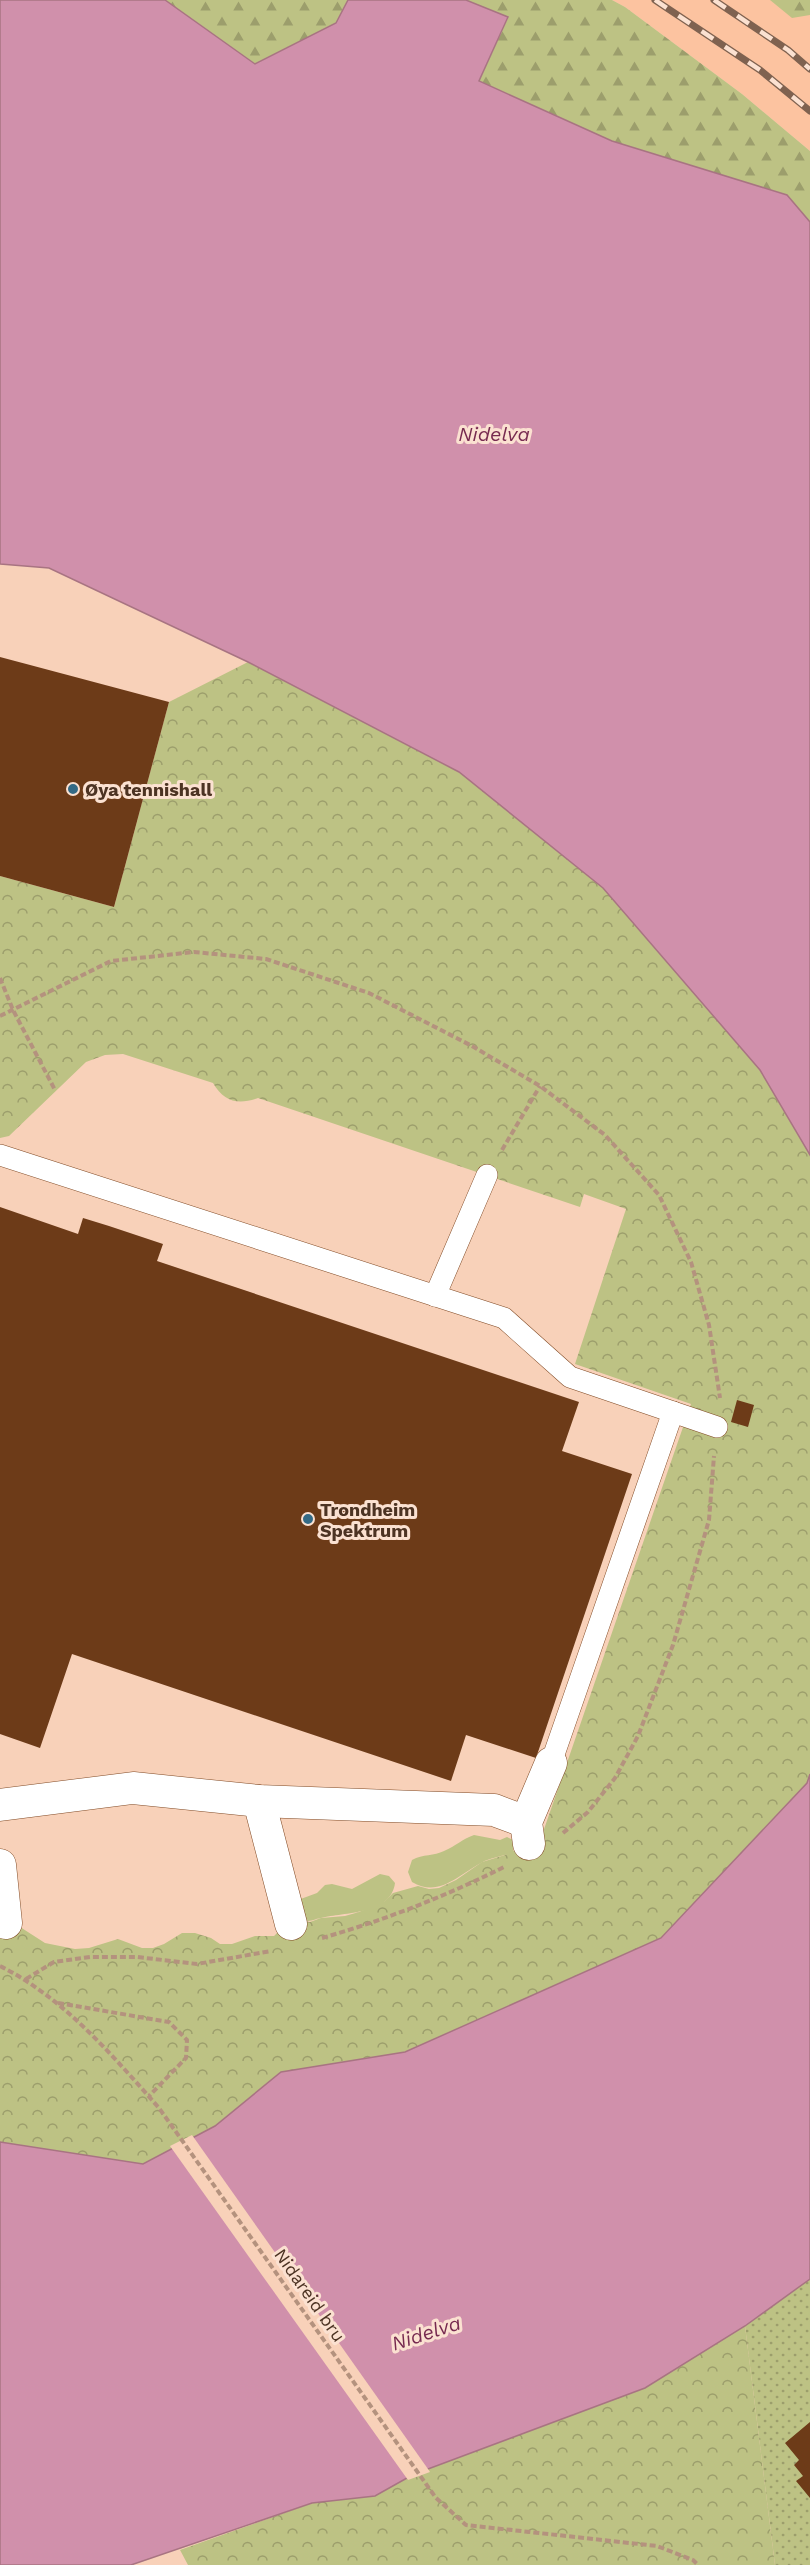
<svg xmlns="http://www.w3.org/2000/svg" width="810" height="2565" font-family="'Work Sans',sans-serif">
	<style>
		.built { fill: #fcc3a0 }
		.grass { fill: #bdc284 }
		.forest { fill: url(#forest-firs) }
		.park { fill: url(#park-crowns) }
		.garden { fill: url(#garden-dots) }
		.water { fill: #d090ab; stroke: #a87482; stroke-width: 1.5 }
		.pier { fill: #f8d1b9 }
		.building { fill: #6d3b18 }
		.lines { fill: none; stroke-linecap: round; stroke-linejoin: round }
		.service-casing { stroke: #824b26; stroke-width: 22 }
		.pedestrian-casing { stroke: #824b26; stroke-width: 33 }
		.path { stroke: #b4927e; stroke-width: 4; stroke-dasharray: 6 3; stroke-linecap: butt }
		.service { stroke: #fff; stroke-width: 21 }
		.pedestrian { stroke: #fff; stroke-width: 32 }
		.rail-casing { stroke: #7f6250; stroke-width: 7 }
		.rail { stroke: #fbe1d1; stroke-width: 4.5; stroke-dasharray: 14; stroke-linecap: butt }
		.poi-dot { fill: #346a85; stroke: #fbe1d1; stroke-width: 2 }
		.labels { text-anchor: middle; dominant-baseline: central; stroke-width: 6; stroke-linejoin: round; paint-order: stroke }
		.poi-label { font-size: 18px; font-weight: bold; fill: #4c3323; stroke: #fbe1d1; text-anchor: start }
		.street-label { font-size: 18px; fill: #4c3323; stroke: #fbe1d1 }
		.water-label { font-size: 20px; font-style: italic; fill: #772a50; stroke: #fbe1d1 }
	</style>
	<defs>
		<pattern id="forest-firs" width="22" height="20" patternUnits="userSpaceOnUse" patternTransform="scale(1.5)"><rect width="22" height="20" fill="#bdc284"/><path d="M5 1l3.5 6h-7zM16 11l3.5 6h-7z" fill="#9c9e6c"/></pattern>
		<pattern id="park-crowns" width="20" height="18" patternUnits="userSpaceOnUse" patternTransform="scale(1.5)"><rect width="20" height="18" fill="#bdc284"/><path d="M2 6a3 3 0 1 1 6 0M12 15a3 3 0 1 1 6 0" fill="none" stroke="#9c9e6c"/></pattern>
		<pattern id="garden-dots" width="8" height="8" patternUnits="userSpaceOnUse" patternTransform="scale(1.5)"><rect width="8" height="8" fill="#bdc284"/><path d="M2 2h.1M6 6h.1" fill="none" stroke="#9c9e6c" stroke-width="1.8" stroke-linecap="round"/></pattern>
	</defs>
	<rect width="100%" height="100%" fill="#f8d1b9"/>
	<polygon class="built" points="612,0 810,0 810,151 742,94 625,7"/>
	<g class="grass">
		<path d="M474,1835L500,1840L507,1837L513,1840V1852C503,1857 491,1857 481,1863C458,1875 439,1898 412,1882L408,1872L412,1860C423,1854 434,1856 444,1851C456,1846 462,1839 474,1835Z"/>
		<path d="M380,1874L389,1876L395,1883C391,1915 344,1912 321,1918C314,1919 311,1922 303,1921L298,1900L317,1893L325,1885L332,1884L352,1889Z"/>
	</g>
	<g class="forest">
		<polygon points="165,0 348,0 337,23 255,64"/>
		<polygon points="466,0 612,0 625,7 742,94 810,151 810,222 787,195 612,141 479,81 508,18"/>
		<polygon points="770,0 810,0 810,15 792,18"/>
	</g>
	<g class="park">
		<path d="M248,662L459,772L603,888L760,1070L810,1155V1774L807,1783L661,1938L405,2052L281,2072L215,2126L143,2164L0,2142V1923L17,1925L45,1943L75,1949L89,1948L118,1939L142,1948H153L164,1944L182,1933H195L211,1938L220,1944H232L255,1936H274L281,1929L303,1921L310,1922L321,1918L345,1916L359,1912L385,1901L393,1893L418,1886L429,1889L439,1888L456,1880L482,1862L505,1855L542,1835L691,1404L575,1364L626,1209L584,1194L580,1207L258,1098C238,1105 224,1102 213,1083L123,1054L105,1055L86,1062L9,1136L0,1138V876L114,907L169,702Z"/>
		<polygon points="745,2326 775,2565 188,2565 180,2550 312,2503 375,2496 407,2478 428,2469 645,2388"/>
	</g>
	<polygon class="garden" points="810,2279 810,2565 775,2565 745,2326"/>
	<g class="water">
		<polygon points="0,0 165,0 255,64 336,23 348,0 466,0 508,17 479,81 612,141 787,195 810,222 810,1155 760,1070 603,888 459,772 248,662 49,568 0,564"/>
		<polygon points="810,1774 810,2279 745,2326 645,2388 428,2469 407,2478 375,2496 312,2503 131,2565 0,2565 0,2142 143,2164 215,2126 281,2072 405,2052 661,1938 807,1783"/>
	</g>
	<polygon class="pier" points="192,2135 428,2469 430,2472 408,2480 170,2146"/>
	<g class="building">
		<polygon points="0,657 169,702 114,907 0,876"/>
		<polygon points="0,1207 78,1234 83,1218 109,1226 163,1244 157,1261 579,1402 562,1451 632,1474 536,1758 466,1735 451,1781 72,1654 40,1748 0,1734"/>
		<polygon points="737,1400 754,1405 748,1427 731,1422"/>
		<polygon points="810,2422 810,2498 796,2481 803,2476 794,2465 799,2460 785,2443"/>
	</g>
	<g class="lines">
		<g class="service-casing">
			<g id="service">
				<polyline points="0,1155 504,1318 570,1377 717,1427"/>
				<polyline points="435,1296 487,1175"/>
				<polyline points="551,1763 673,1412"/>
			</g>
		</g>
		<g class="pedestrian-casing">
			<g id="pedestrian">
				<polyline points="259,1801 291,1924"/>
				<polyline points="0,1805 133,1788 259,1801 494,1810 526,1822"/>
				<polyline points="529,1844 526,1822 551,1763"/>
				<polyline points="0,1865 6,1923"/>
			</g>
		</g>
		<g class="path">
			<polyline points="0,978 13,1010 55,1090"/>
			<polyline points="0,1016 111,961 194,952 266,959 369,993 472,1046 540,1086 605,1135 659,1195 691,1262 709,1325 720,1398"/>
			<polyline points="502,1150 540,1086"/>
			<polyline points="563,1833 588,1812 615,1778 638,1736 673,1645 709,1520 714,1456"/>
			<path d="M322,1938C385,1920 446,1896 504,1867"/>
			<path d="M0,1966C64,1998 112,2055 159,2108L436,2498L466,2525L657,2546L693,2560L698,2565"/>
			<polyline points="26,1979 54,1962 90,1957 137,1957 197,1964 271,1951"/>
			<polyline points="58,2003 169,2022 187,2040 186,2058 149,2096"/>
		</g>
		<use href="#service" class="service"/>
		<use href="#pedestrian" class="pedestrian"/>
		<g class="rail-casing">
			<g id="rail">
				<polyline points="655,0 760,70 810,111"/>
				<polyline points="714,0 788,50 810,69"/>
			</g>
		</g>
		<use href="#rail" class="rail"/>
	</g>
	<g class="poi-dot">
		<circle cx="73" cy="789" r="6"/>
		<circle cx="308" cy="1519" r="6"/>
	</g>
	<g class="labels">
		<g class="poi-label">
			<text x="85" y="789">Øya tennishall</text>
			<text x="320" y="1509">Trondheim<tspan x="320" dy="21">Spektrum</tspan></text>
		</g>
		<g class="street-label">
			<text transform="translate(310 2295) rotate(55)">Nidareid bru</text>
		</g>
		<g class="water-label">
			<text x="494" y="434">Nidelva</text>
			<text transform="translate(426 2333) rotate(-18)">Nidelva</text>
		</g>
	</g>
</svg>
